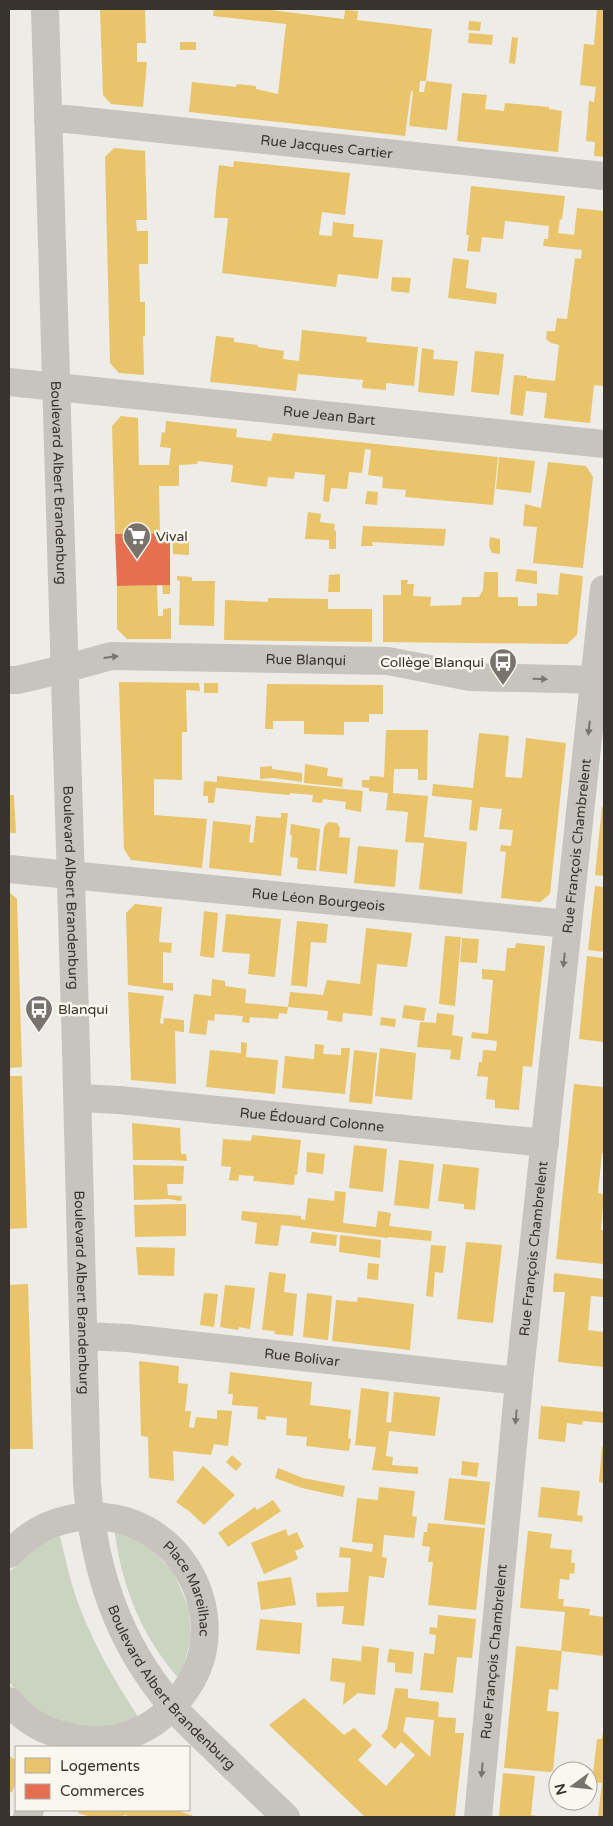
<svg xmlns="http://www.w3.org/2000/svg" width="613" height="1826" font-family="'Varela Round',sans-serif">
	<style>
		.green { fill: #cbd3c1 }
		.homes { fill: #e9c46a; fill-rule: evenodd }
		.shops { fill: #e76f51 }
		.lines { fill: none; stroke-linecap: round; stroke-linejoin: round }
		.minor { stroke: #c7c4be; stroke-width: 28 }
		.oneway { fill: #78746e }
		.labels { text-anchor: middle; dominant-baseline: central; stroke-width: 5; stroke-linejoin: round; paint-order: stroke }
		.street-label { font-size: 14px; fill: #38332c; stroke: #f9f7ee }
		.poi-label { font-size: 14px; fill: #38332c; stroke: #f9f7ee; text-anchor: start }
	</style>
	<rect width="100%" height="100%" fill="#eeece6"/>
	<g class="green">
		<path d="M129,1524L174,1573L189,1609L191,1638L180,1680C141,1637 120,1582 114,1526Z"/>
		<path d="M60,1536C64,1553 68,1571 73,1588C88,1636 114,1680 141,1721L86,1733L26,1706L9,1681V1572L44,1542Z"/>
	</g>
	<g class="homes">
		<polygon points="100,9 145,9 146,43 137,43 137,62 147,62 143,107 111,104 103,95"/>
		<polygon points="214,9 262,9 344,19 345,10 358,11 357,20 432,29 426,81 420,81 419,92 424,92 426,81 452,84 447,130 409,126 413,91 411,91 405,136 189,112 192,82 236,87 237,84 256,86 256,89 278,94 286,24 213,16"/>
		<polygon points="597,9 604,9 604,157 594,156 595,142 586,141 589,101 594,102 596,87 580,85 584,44 594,45"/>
		<polygon points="469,21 481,22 480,31 468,30"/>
		<polygon points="469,33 493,35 492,45 468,43"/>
		<polygon points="512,37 518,38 515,64 509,63"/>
		<rect x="180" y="42" width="16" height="8"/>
		<polygon points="462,93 487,95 485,109 504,111 505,103 549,107 549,109 562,111 558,152 457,141"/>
		<polygon points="114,148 145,151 147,220 136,220 137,231 148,231 148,264 139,264 140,302 145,302 145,336 143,336 144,375 119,373 110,363 105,157"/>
		<polygon points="234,161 350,173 345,215 322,212 319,235 332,236 333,222 348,224 354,224 353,237 383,240 378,279 338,274 336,287 222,273 228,218 214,218 216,192 219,165 233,167"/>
		<polygon points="471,186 565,196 562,220 560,219 558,233 574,235 577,208 604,211 604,376 603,386 594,385 590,423 544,418 547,393 526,391 523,416 510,414 514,375 527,376 527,378 555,381 559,345 551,343 546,339 547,331 555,331 557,318 567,319 575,258 581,259 582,250 543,246 544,239 548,239 549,226 505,221 503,239 482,237 480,252 467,251 469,235 466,235"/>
		<polygon points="453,258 469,260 466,288 497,293 496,304 448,298"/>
		<polygon points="392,277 411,278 409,293 391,291"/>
		<polygon points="302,330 367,337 366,342 418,347 414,386 386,383 386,390 362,388 363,380 298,374 296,391 210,382 216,336 234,338 234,342 258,345 257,347 284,351 283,359 299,361"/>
		<polygon points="422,348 434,350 433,359 458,361 454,396 418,392"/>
		<polygon points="475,351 504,354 499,395 471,392"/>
		<polygon points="121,416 138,418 139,465 169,465 171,448 160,447 162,432 165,433 166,421 237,429 236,437 271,441 273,433 498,457 493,505 405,497 406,490 382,488 383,477 368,475 371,450 365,449 362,473 349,472 347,489 331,488 329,502 323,501 325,475 295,472 294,479 268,477 267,487 231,482 233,465 198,461 197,464 179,465 179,486 159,486 160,533 115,534 112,426"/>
		<polygon points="499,457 535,461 531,493 496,489"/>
		<polygon points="548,462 586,466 593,477 583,568 533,563 537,527 523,526 525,504 541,508"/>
		<polygon points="367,491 378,492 377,505 365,504"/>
		<polygon points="308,512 321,514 320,522 335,524 334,530 336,531 336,549 329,549 329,540 305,539"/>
		<polygon points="363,526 446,529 444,546 372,542 373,546 361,546"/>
		<polygon points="172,533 189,534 189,555 173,554"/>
		<polygon points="490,537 500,539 500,554 492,553 489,546"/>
		<polygon points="517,569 537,571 537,584 515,581"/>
		<polygon points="484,572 498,572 498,597 518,597 518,606 537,606 537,593 558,595 560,573 583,576 577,635 567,644 383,642 383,595 401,595 401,580 408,580 407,584 414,584 413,596 431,597 430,606 461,605 462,597 479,597 483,590"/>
		<polygon points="340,574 340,592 328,592 329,575"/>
		<polygon points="177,576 192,577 192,581 215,581 214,626 179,625 180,581 177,580"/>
		<polygon points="157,585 158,616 163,616 163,609 171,608 171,639 127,639 117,629 117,586"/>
		<polygon points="162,585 170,585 170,594 163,594"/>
		<polygon points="268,598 328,599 328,609 372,609 372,642 224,640 225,600 268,602"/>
		<polygon points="119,682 199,683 200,691 186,690 187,732 182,732 182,780 154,779 154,815 207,819 202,868 131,860 124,849"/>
		<rect x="204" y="683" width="14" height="10"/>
		<polygon points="267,684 383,685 383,714 369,714 369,722 344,722 344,735 304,734 304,721 273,721 273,729 265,729"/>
		<polygon points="386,730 428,730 427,780 418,780 418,769 394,769 393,793 428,796 424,837 467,842 462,894 419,889 424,843 405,842 408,812 386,810 388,793 369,791 369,788 362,787 362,780 369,780 370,776 384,777"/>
		<polygon points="479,733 509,736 505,777 522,778 526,738 566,743 550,894 540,902 501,898 506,852 500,851 501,845 511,846 513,830 499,829 502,809 480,807 477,831 469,830 472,800 432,796 433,784 473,788"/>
		<polygon points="305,764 328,768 327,776 343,778 342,787 304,783"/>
		<polygon points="272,766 272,769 302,773 302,782 273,778 260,779 260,767"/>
		<polygon points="217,776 363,791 361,812 345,809 346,802 323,799 322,803 312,802 313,795 290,793 289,795 216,788 214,803 208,803 208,796 203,796 204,781 217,782"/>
		<polygon points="9,795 14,795 16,833 9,833"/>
		<polygon points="602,807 604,807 604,876 595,875"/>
		<polygon points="281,813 288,813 281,876 209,868 213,821 251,825 249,842 253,843 256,816 281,818"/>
		<polygon points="329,822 337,823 340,828 339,837 350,838 347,874 319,871 324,828 325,825"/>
		<polygon points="291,824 320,829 316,871 297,869 298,858 290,857 292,835 290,835"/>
		<polygon points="358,846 398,850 395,887 354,883"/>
		<polygon points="595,886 604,887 604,952 588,950"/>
		<polygon points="9,892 17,899 22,1067 9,1068"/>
		<polygon points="135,904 162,907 159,942 172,943 171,953 163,952 163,983 173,983 173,991 128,985 126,913"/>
		<polygon points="204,911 218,913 214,958 200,956"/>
		<polygon points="226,914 281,919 275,977 248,974 250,954 222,952"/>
		<polygon points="297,921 328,924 326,943 311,942 307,987 291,985"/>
		<polygon points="366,928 412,933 407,967 377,964 372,1016 343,1013 342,1022 327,1020 328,1011 288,1007 290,992 323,995 327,980 360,984"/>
		<polygon points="445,936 461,937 455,1006 439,1004"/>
		<polygon points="462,938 479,939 477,963 460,962"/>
		<polygon points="516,943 545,946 532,1067 523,1066 519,1110 495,1108 495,1100 486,1099 488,1077 477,1076 479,1062 482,1062 483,1050 496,1051 497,1041 471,1038 472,1032 488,1034 493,980 482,979 482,969 505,971 507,948 515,948"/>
		<polygon points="587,956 604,958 604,1042 579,1039"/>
		<polygon points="212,979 225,981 225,986 246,989 245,1003 288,1007 287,1014 279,1013 278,1019 250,1017 249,1023 242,1022 243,1016 215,1014 214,1021 208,1020 206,1035 189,1033 194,994 211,996"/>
		<polygon points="128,992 164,996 160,1023 163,1024 164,1018 184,1020 184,1032 175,1031 176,1084 131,1080"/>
		<polygon points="404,1005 426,1008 424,1021 402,1018"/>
		<polygon points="437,1013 454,1015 452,1035 463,1037 460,1060 450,1059 451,1050 417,1047 420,1022 436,1023"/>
		<polygon points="381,1017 396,1019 395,1027 380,1025"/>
		<polygon points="241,1042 247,1043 246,1057 278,1060 275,1094 206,1087 210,1050 241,1053"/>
		<polygon points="315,1044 324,1045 323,1054 341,1055 341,1048 350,1048 345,1094 282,1088 285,1056 314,1059"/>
		<polygon points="380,1048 416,1053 412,1100 375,1096"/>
		<polygon points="354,1050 377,1053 372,1104 349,1102"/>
		<polygon points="9,1076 22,1076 27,1228 9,1229"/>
		<polygon points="574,1084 604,1087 604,1153 602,1153 598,1193 604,1194 601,1230 604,1231 604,1264 556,1259"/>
		<polygon points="132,1123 180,1128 181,1154 186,1154 187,1161 172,1160 133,1160"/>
		<polygon points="252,1135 301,1140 297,1175 295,1175 294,1185 253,1181 254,1176 239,1175 238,1181 229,1180 231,1167 221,1166 223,1139 251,1141"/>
		<polygon points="354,1145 387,1149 383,1192 349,1188"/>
		<polygon points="307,1152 325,1154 323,1174 306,1172"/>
		<polygon points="399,1160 434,1164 429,1209 394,1205"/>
		<polygon points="443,1164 479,1168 475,1210 464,1209 464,1204 438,1201"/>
		<polygon points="133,1165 184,1166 183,1184 167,1184 168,1195 182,1196 181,1201 168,1199 134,1200"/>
		<polygon points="335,1191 346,1192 343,1223 376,1227 378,1211 391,1213 389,1226 432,1231 431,1241 388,1237 388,1238 281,1225 278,1246 266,1245 255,1244 257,1223 241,1220 242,1211 301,1216 301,1219 305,1220 308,1198 334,1201"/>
		<polygon points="186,1204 186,1236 135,1237 134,1205"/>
		<polygon points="312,1232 337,1235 336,1246 310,1243"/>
		<polygon points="340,1235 381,1240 380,1258 339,1252"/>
		<polygon points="466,1242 502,1245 493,1323 457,1319"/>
		<polygon points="431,1245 446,1246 443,1273 435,1272 433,1297 426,1296"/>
		<polygon points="136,1247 175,1248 174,1276 138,1275"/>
		<polygon points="368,1263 379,1264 378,1280 367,1279"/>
		<polygon points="269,1272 286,1274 284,1292 297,1294 293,1336 274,1334 275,1331 262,1330"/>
		<polygon points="554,1273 604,1279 604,1297 591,1296 588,1330 604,1332 604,1367 558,1362 565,1292 553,1292"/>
		<polygon points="28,1284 33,1449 9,1449 9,1285"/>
		<polygon points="225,1285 255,1288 250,1329 239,1327 238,1330 220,1327"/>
		<polygon points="204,1293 218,1294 214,1327 200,1325"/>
		<polygon points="307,1293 332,1296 328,1340 303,1337"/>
		<polygon points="358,1297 414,1304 410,1350 332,1341 336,1300 357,1302"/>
		<polygon points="139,1361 179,1366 178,1383 188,1384 185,1411 191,1411 189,1427 194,1428 196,1417 217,1419 217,1410 232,1411 228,1446 214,1444 211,1455 173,1451 174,1481 149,1478 148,1437 141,1436"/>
		<polygon points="230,1372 312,1382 310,1405 351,1410 348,1438 351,1439 349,1451 306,1446 307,1437 286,1435 287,1418 266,1416 266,1420 257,1419 258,1407 232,1405 233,1394 228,1394"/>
		<polygon points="361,1388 389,1392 386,1422 391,1423 394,1392 440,1397 435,1436 389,1431 386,1456 393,1457 392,1465 418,1467 418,1474 372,1470 376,1447 355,1445"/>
		<polygon points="541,1406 604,1412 604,1423 583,1421 582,1425 567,1423 565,1442 538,1439"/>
		<polygon points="602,1447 604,1447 604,1483 599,1482"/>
		<polygon points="232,1455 242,1464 236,1471 226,1462"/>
		<polygon points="462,1461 479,1463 477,1477 461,1475"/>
		<polygon points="203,1466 235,1495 204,1525 189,1511 176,1502"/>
		<polygon points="278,1468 303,1478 345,1486 343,1497 302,1488 275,1478"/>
		<polygon points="449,1478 490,1482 485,1525 444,1520"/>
		<polygon points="379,1487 415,1491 412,1516 417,1517 414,1538 384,1535 382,1557 387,1558 384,1578 369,1576 364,1626 342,1624 344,1606 317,1607 316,1593 348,1592 351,1558 339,1557 340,1547 372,1552 373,1544 352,1542 357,1498 378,1500"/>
		<polygon points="541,1487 580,1491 577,1515 583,1516 582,1522 538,1517"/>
		<polygon points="273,1500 281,1511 228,1547 218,1533 255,1507 257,1510"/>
		<polygon points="428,1523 485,1528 476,1610 428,1605 433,1562 428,1562 430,1547 422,1546 424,1532 427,1532"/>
		<polygon points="286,1529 288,1536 297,1532 304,1547 295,1551 298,1559 264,1574 251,1543"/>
		<polygon points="528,1531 552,1534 550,1548 572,1550 571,1563 575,1563 574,1574 570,1573 569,1580 560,1579 558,1599 564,1599 563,1606 590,1609 589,1615 604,1617 604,1656 561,1651 565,1612 520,1608"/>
		<polygon points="291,1577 296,1605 261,1610 257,1582"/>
		<polygon points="438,1615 476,1619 472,1658 457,1657 453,1693 420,1690 424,1653 434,1654 436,1635 429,1634 430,1627 437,1628"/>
		<polygon points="260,1619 302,1623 300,1654 256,1650"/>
		<polygon points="362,1646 379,1648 375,1695 358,1693 343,1705 345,1683 330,1681 332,1658 361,1661"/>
		<polygon points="516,1646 562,1651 558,1690 549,1689 547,1711 559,1712 553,1770 550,1772 504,1768"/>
		<polygon points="389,1649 414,1652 412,1674 395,1672 395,1663 387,1662"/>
		<path d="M395,1688L408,1689V1698L439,1702L438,1717L456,1718L455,1733H464L455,1817H365L269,1725L304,1698L344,1735L354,1728L372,1745L358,1760L386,1786L415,1755L401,1742L395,1749L381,1736L387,1729ZM406,1717L434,1720L430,1757L403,1731Z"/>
		<polygon points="603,1731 604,1731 604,1817 598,1817 602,1783 592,1782 597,1739 602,1739"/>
		<polygon points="9,1756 16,1760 16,1781 12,1793 9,1790"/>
		<polygon points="503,1773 535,1776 531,1815 538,1816 538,1817 499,1817"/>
		<polygon points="79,1810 175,1810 197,1817 131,1817 124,1815 123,1817 91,1817 78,1813"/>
	</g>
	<polygon class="shops" points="170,533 170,585 117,586 115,534"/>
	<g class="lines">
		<g class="minor">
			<path id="s1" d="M45,9L76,1050L87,1484C94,1569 116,1640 172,1706C185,1721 200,1735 215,1749C238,1772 262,1794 286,1817"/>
			<path id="s2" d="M48,119H67L604,176"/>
			<path id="s3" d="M9,382L604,444"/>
			<path id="s4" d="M9,680H17L64,669L111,656L388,661L470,677L604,680"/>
			<path id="s5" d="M9,869L568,924"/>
			<path id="s6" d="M78,1098L119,1100L545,1143"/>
			<path id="s7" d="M84,1336L127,1338L519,1381"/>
			<path id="s8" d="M9,1554C20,1544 31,1533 45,1527C64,1518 84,1515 104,1517C166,1522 211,1581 204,1642C202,1664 191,1684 178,1700C161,1722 132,1739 103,1740C68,1741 31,1730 9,1701"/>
			<polyline points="27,1817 30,1810"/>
			<path id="s9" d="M478,1817L519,1381L604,589"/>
		</g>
	</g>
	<defs><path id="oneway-solid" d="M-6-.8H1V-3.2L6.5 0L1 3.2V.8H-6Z" transform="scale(1.25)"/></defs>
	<g class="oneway">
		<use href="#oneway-solid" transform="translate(111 657) rotate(-7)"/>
		<use href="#oneway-solid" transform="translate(540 679) rotate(1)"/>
		<use href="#oneway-solid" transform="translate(589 728) rotate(96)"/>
		<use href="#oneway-solid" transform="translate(564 960) rotate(96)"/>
		<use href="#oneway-solid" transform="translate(516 1417) rotate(95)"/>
		<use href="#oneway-solid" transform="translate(482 1770) rotate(95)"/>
	</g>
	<defs>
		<g id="supermarket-pin" transform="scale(1.4375)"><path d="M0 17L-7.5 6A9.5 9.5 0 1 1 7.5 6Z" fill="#78746d" stroke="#f9f7ee"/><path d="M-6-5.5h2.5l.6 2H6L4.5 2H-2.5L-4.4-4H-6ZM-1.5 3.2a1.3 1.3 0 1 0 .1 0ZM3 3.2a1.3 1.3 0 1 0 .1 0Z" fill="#fff"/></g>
		<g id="bus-pin" transform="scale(1.4375)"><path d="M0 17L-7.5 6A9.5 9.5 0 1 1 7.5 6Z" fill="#78746d" stroke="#f9f7ee"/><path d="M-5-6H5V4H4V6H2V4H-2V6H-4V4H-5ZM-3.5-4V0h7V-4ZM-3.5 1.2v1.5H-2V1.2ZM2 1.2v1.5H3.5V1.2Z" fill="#fff"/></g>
	</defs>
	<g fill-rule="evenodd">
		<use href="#supermarket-pin" x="137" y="536"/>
		<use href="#bus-pin" x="503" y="662"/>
		<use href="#bus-pin" x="39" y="1009"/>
	</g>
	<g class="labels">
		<g class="street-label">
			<text stroke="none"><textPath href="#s2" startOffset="280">Rue Jacques Cartier</textPath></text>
			<text stroke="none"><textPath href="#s3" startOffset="322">Rue Jean Bart</textPath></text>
			<text stroke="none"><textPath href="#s1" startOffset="474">Boulevard Albert Brandenburg</textPath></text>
			<text stroke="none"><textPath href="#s4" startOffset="300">Rue Blanqui</textPath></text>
			<text stroke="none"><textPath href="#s9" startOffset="976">Rue François Chambrelent</textPath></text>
			<text stroke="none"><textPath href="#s1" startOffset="879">Boulevard Albert Brandenburg</textPath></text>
			<text stroke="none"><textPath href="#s5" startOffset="311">Rue Léon Bourgeois</textPath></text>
			<text stroke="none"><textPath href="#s6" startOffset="235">Rue Édouard Colonne</textPath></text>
			<text stroke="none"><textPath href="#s9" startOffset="571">Rue François Chambrelent</textPath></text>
			<text stroke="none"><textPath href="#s1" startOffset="1284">Boulevard Albert Brandenburg</textPath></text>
			<text stroke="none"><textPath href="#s7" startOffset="219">Rue Bolivar</textPath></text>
			<text stroke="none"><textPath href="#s8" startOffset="226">Place Mareilhac</textPath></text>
			<text stroke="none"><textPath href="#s9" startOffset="166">Rue François Chambrelent</textPath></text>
			<text stroke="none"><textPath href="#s1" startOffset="1702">Boulevard Albert Brandenburg</textPath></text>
		</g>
		<g class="poi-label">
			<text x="156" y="536">Vival</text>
			<text x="484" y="662" text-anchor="end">Collège Blanqui</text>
			<text x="58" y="1009">Blanqui</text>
		</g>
	</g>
	<rect width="613" height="1826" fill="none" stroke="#38332c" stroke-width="20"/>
	<rect x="15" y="1746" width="175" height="65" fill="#f9f7ee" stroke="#aca9a0"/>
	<rect x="25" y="1758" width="25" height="15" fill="#e9c46a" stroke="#aca9a0"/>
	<text x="60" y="1771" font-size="15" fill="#38332c">Logements</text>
	<rect x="25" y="1784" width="25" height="15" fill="#e76f51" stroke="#aca9a0"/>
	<text x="60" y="1796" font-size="15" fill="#38332c">Commerces</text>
	<g transform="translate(573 1786) rotate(255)"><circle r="24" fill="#f9f7ee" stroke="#aca9a0"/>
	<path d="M0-4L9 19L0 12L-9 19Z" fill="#78746d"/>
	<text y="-8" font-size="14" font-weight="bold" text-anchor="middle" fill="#38332c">N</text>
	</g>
</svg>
